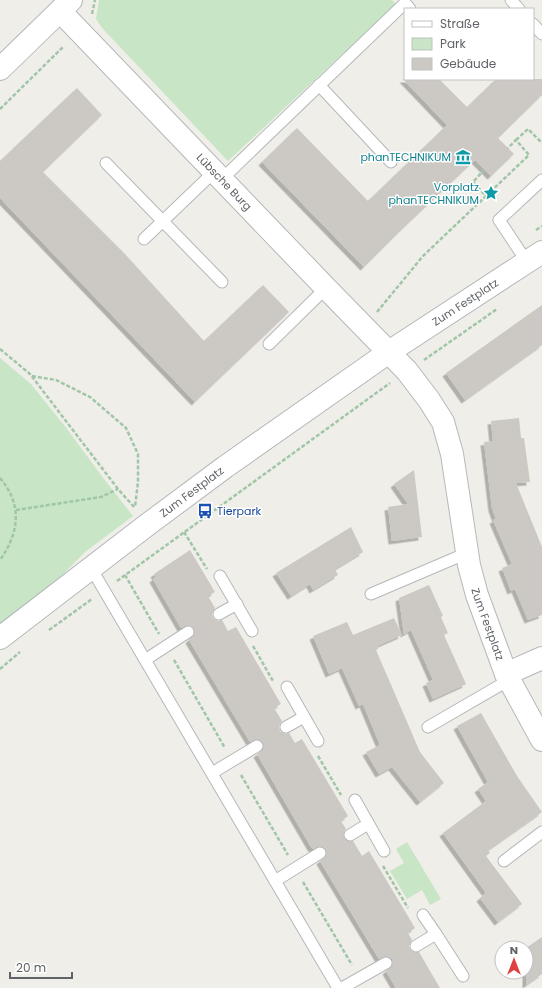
<svg xmlns="http://www.w3.org/2000/svg" width="542" height="988" font-family="Poppins,sans-serif">
	<style>
		.green { fill: #c8e5c6 }
		.building { fill: #ccc9c4; filter: url(#shadow) }
		.lines { fill: none; stroke-linecap: round; stroke-linejoin: round }
		.lane-casing { stroke: #b5b8bb; stroke-width: 13 }
		.street-casing { stroke: #b5b8bb; stroke-width: 24 }
		.path { stroke: #a0c6a8; stroke-width: 2.5; stroke-dasharray: 4 2; stroke-linecap: butt }
		.lane { stroke: #fff; stroke-width: 11 }
		.street { stroke: #fff; stroke-width: 22 }
		.labels { text-anchor: middle; dominant-baseline: central; stroke-width: 3; stroke-linejoin: round; paint-order: stroke }
		.culture-label { font-size: 11px; fill: #0d838f; stroke: #fff; text-anchor: end }
		.street-label { font-size: 11px; fill: #5f6367; stroke: #fff }
		.transit-label { font-size: 11px; fill: #164399; stroke: #fff; text-anchor: start }
	</style>
	<defs>
		<filter id="shadow"><feDropShadow dx="-3.5" dy="3.5" stdDeviation="0" flood-color="#0004"/></filter>
	</defs>
	<rect width="100%" height="100%" fill="#f0eee8"/>
	<g class="green">
		<polygon points="99,0 392,0 396,4 228,161 102,28 96,19"/>
		<polygon points="0,358 31,384 67,429 104,479 133,516 85,552 0,638"/>
		<polygon points="407,842 441,899 430,905 422,890 407,899 390,871 404,863 396,849"/>
	</g>
	<g class="building">
		<polygon points="403,79 439,79 467,107 496,79 542,79 542,95 498,138 514,154 491,176 475,160 399,232 364,267 262,162 297,128 368,201 447,125"/>
		<polygon points="77,88 102,115 43,172 125,254 204,341 263,285 289,312 195,402 0,198 0,161"/>
		<polygon points="542,305 542,345 465,400 446,373"/>
		<polygon points="519,418 521,438 524,438 530,482 516,483 542,547 542,615 528,620 515,589 511,591 502,568 512,564 493,520 496,519 492,508 484,442 493,441 491,421"/>
		<polygon points="414,470 422,537 392,541 388,507 408,504 394,484"/>
		<polygon points="351,527 363,552 335,569 338,575 313,590 310,584 291,596 276,573"/>
		<polygon points="190,550 215,592 208,596 215,608 212,614 213,618 218,621 222,620 228,631 236,627 281,704 274,708 282,721 279,726 280,731 286,734 289,733 295,743 302,739 348,816 341,821 346,829 344,832 344,838 347,841 353,841 362,856 369,851 415,928 408,933 412,940 409,946 410,949 413,952 419,952 440,988 396,988 386,971 392,966 392,959 386,956 379,959 320,861 326,856 326,850 320,846 313,849 311,847 257,754 263,750 263,743 257,739 250,742 189,640 194,635 194,629 188,625 181,628 153,579 156,577 154,574"/>
		<polygon points="429,585 443,616 441,617 448,633 444,635 466,684 433,699 426,683 433,680 411,630 404,634 399,598"/>
		<polygon points="394,618 402,635 377,646 378,649 376,650 420,752 444,783 420,802 392,767 379,774 366,752 380,745 363,704 359,706 342,668 329,674 313,636 347,622 353,635"/>
		<polygon points="481,713 517,776 542,812 488,850 490,853 486,856 522,904 498,922 480,898 486,893 443,833 486,801 478,789 488,782 457,726"/>
		<polygon points="542,937 542,974 526,985 526,948"/>
	</g>
	<g class="lines">
		<g class="lane-casing">
			<g id="lane">
				<polyline points="511,0 519,9"/>
				<polyline points="533,24 542,34"/>
				<polyline points="319,85 391,162"/>
				<polyline points="106,163 222,282"/>
				<polyline points="222,179 405,3 410,9"/>
				<polyline points="144,239 215,171"/>
				<polyline points="527,262 499,220 542,180"/>
				<polyline points="269,344 326,288"/>
				<polyline points="91,568 338,988"/>
				<polyline points="220,576 252,631"/>
				<polyline points="371,594 467,553"/>
				<polyline points="219,614 237,604"/>
				<polyline points="145,660 188,632"/>
				<polyline points="287,687 318,741"/>
				<polyline points="286,727 304,717"/>
				<polyline points="428,727 509,680"/>
				<polyline points="212,773 257,746"/>
				<polyline points="355,800 384,851"/>
				<polyline points="350,835 368,824"/>
				<polyline points="504,861 542,832"/>
				<polyline points="275,881 320,853"/>
				<polyline points="423,915 436,934"/>
				<polyline points="416,946 436,934 463,976"/>
				<polyline points="342,988 386,963"/>
			</g>
		</g>
		<g class="street-casing">
			<g id="street">
				<path id="s1" d="M60,11L326,288L407,371L429,400L443,422L452,454L469,565L477,595L506,674L542,740"/>
				<polyline points="0,69 71,0"/>
				<path id="s2" d="M0,638L147,525L225,467L389,352L542,252"/>
				<polyline points="506,674 542,658"/>
			</g>
		</g>
		<g class="path">
			<polyline points="92,14 95,0"/>
			<polyline points="0,109 64,46"/>
			<polyline points="516,140 528,129 542,143"/>
			<polyline points="486,196 529,155 516,140 508,148"/>
			<polyline points="536,230 542,226"/>
			<polyline points="377,312 423,256 486,196 473,182 484,170"/>
			<polyline points="0,349 30,374 118,489 135,508"/>
			<polyline points="424,360 497,309"/>
			<polyline points="32,376 56,380 90,397 126,428 138,454 138,482 135,507"/>
			<path d="M0,478C23,505 19,533 0,560"/>
			<polyline points="16,510 101,497 118,489"/>
			<polyline points="184,532 207,569"/>
			<polyline points="125,575 159,634"/>
			<polyline points="117,581 390,383"/>
			<polyline points="49,630 92,599"/>
			<polyline points="253,646 273,681"/>
			<polyline points="174,660 225,748"/>
			<polyline points="0,669 20,652"/>
			<polyline points="318,756 341,795"/>
			<polyline points="241,775 288,855"/>
			<polyline points="383,866 408,908"/>
			<polyline points="303,882 352,965"/>
		</g>
		<use href="#lane" class="lane"/>
		<use href="#street" class="street"/>
	</g>
	<defs>
		<g id="museum-bare" transform="scale(1.2)"><path d="M0-6L6-3V-2H-6V-3ZM-5-1h2V3h-2ZM-1-1h2V3h-2ZM3-1h2V3H3ZM-6 4H6V6H-6Z" fill="#0f9aa8" stroke="#fff" stroke-width="2.5" paint-order="stroke"/></g>
		<g id="sight-bare" transform="scale(1.2)"><path d="M0-6L1.8-2.2L6-1.7L2.9 1.2L3.7 5.4L0 3.3L-3.7 5.4L-2.9 1.2L-6-1.7L-1.8-2.2Z" fill="#0f9aa8" stroke="#fff" stroke-width="2.5" paint-order="stroke"/></g>
		<g id="bus-bare" transform="scale(1.2)"><path d="M-5-6H5V4H4V6H2V4H-2V6H-4V4H-5ZM-3.5-4V0h7V-4ZM-3.5 1.2v1.5H-2V1.2ZM2 1.2v1.5H3.5V1.2Z" fill="#1a4fb4" stroke="#fff" stroke-width="2.5" paint-order="stroke"/></g>
	</defs>
	<g fill-rule="evenodd">
		<use href="#museum-bare" x="463" y="157"/>
		<use href="#sight-bare" x="491" y="193"/>
		<use href="#bus-bare" x="205" y="511"/>
	</g>
	<g class="labels">
		<g class="culture-label">
			<text x="451" y="157">phanTECHNIKUM</text>
			<text x="479" y="187">Vorplatz<tspan x="479" dy="13">phanTECHNIKUM</tspan></text>
		</g>
		<g class="street-label">
			<text stroke="none"><textPath href="#s1" startOffset="237">Lübsche Burg</textPath></text>
			<text stroke="none"><textPath href="#s2" startOffset="574">Zum Festplatz</textPath></text>
			<text stroke="none"><textPath href="#s2" startOffset="241">Zum Festplatz</textPath></text>
			<text stroke="none"><textPath href="#s1" startOffset="770">Zum Festplatz</textPath></text>
		</g>
		<g class="transit-label">
			<text x="217" y="511">Tierpark</text>
		</g>
	</g>
	<rect x="404" y="8" width="130" height="72" fill="#ffffff" stroke="#bfc1c2"/>
	<rect x="412" y="21" width="20" height="6" fill="#ffffff" stroke="#bfc1c2"/>
	<text x="440" y="28" font-size="12" fill="#5f6367">Straße</text>
	<rect x="412" y="38" width="20" height="12" fill="#c8e5c6" stroke="#bfc1c2"/>
	<text x="440" y="48" font-size="12" fill="#5f6367">Park</text>
	<rect x="412" y="58" width="20" height="12" fill="#ccc9c4" stroke="#bfc1c2"/>
	<text x="440" y="68" font-size="12" fill="#5f6367">Gebäude</text>
	<g transform="translate(514 960)"><circle r="19" fill="#ffffff" stroke="#bfc1c2"/>
	<path d="M0-3L7 15L0 10L-7 15Z" fill="#de413f"/>
	<text y="-6" font-size="11" font-weight="bold" text-anchor="middle" fill="#5f6367">N</text>
	</g>
	<path d="M10 972v6h62v-6" fill="none" stroke="#5f6367" stroke-width="2"/>
	<text x="16" y="972" font-size="12" fill="#5f6367" stroke="#ffffff" stroke-width="3" paint-order="stroke">20 m</text>
</svg>
